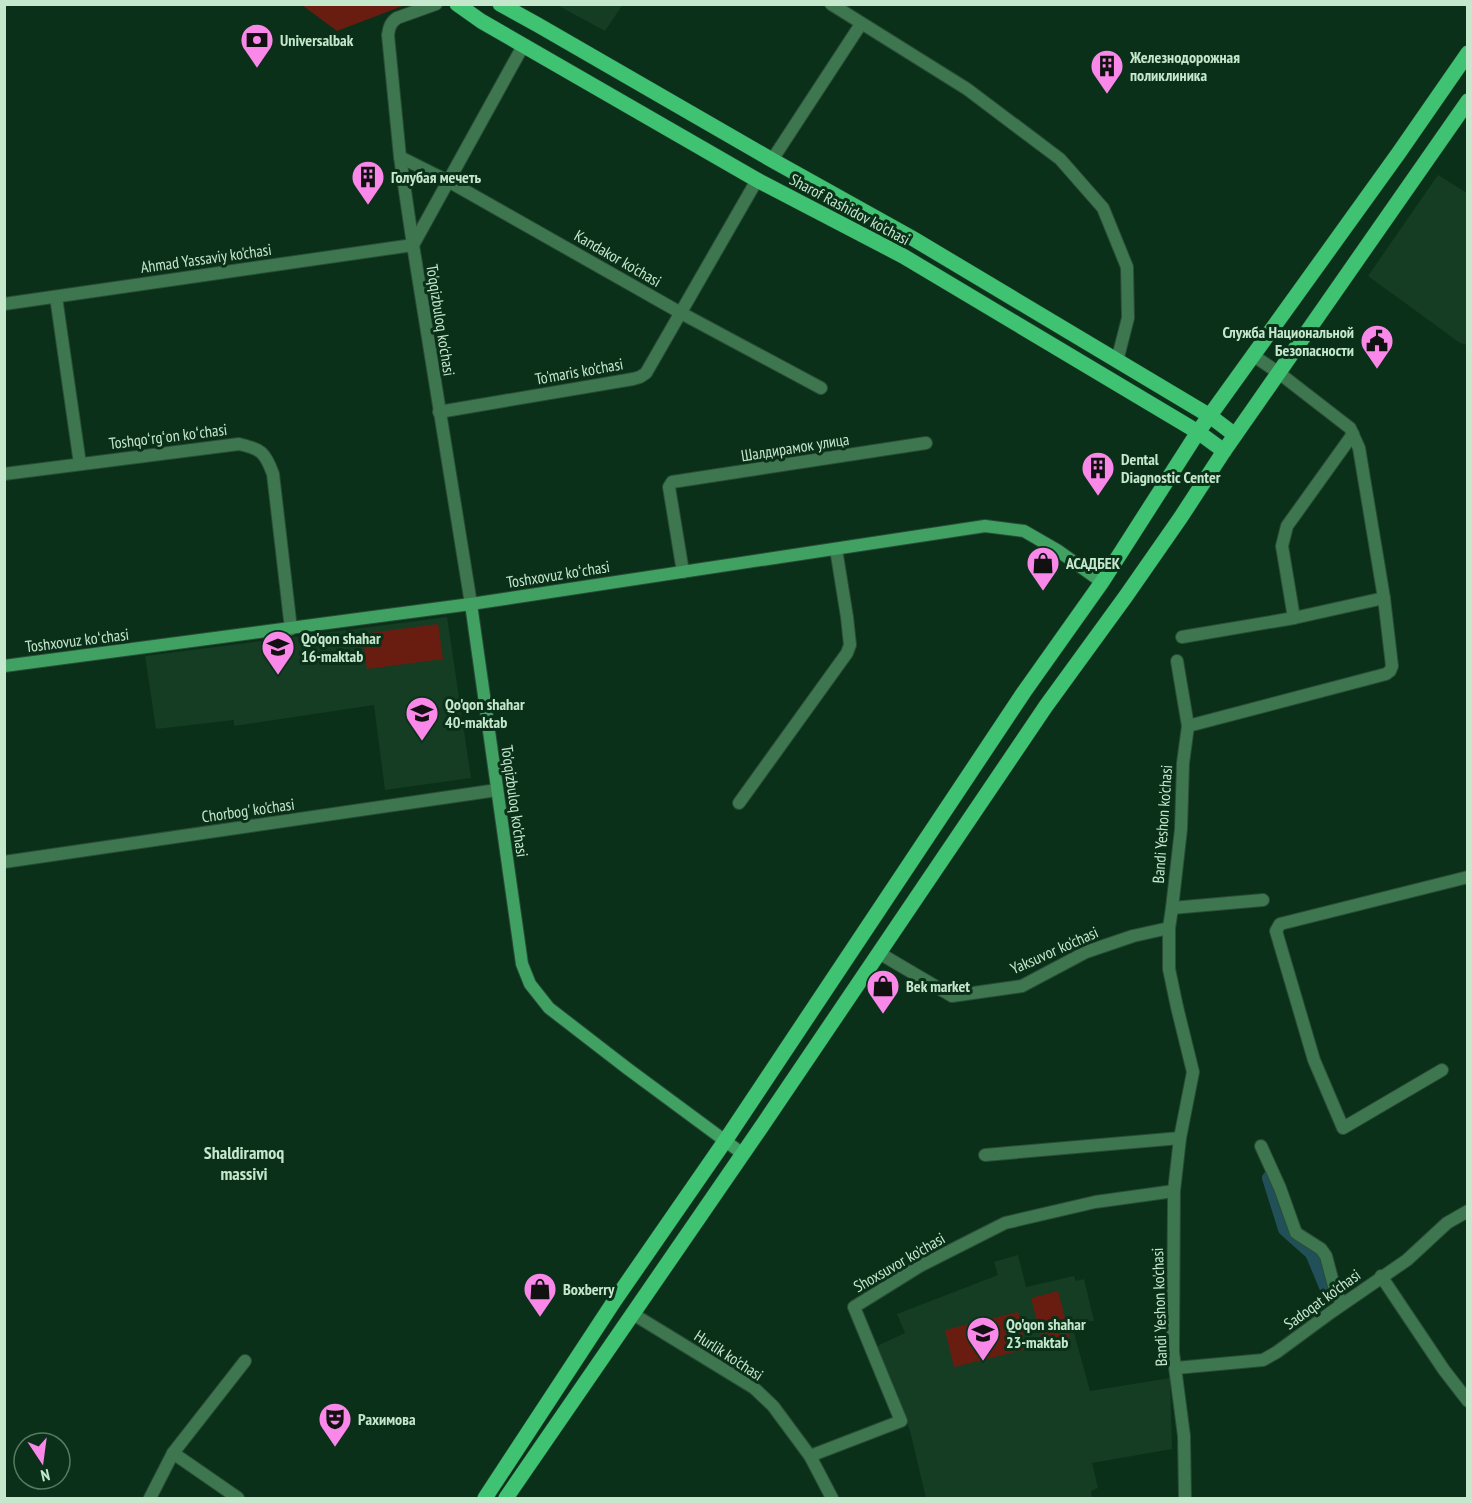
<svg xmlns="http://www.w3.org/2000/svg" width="1472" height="1503" font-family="'PT Sans Narrow',sans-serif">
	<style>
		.built { fill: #143d23 }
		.green { fill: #691d10 }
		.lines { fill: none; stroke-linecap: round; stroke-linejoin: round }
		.canal { stroke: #215059; stroke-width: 14 }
		.street-casing { stroke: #294d36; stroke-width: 14 }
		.secondary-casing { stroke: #294d36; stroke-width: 14 }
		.primary-casing { stroke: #294d36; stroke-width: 16 }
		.street { stroke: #3d764f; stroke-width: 12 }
		.secondary { stroke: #41a163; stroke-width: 12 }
		.primary { stroke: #3fc271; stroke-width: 15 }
		.labels { text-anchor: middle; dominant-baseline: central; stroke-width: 6; stroke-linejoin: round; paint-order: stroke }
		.poi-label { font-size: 16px; font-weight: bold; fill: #c5e8cd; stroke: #0b3019; text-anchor: start }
		.street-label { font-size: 16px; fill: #c5e8cd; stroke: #0b3019 }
		.neighbourhood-label { font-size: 18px; font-weight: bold; fill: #c5e8cd; stroke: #0b3019 }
	</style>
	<rect width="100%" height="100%" fill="#0b3019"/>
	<g class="built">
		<polygon points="620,4 621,7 605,31 557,5"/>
		<polygon points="1438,175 1467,193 1467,345 1460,343 1368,276"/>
		<polygon points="447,617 471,778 385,790 374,705 234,726 234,720 156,729 145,656"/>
		<polygon points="1018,1255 1026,1287 1074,1276 1076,1281 1084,1279 1094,1321 1080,1322 1082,1331 1074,1333 1090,1391 1170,1378 1172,1449 1092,1463 1098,1488 1091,1491 1092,1498 926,1498 910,1431 877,1346 905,1333 897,1314 998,1275 994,1262"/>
	</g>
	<g class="green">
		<polygon points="302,5 302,4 405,5 337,31"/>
		<polygon points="438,624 443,659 367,669 362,634"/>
		<polygon points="1058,1291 1070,1339 1043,1345 1031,1298"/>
		<polygon points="1018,1312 1027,1349 954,1367 945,1330"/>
	</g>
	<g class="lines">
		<polyline class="canal" points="1269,1178 1285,1229 1312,1253 1327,1289"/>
		<g class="street-casing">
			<g id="street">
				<polyline points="831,4 967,89 1060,159 1103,208 1127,267 1128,318 1117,361"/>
				<polyline points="400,157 448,181 681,313 821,388"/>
				<polyline points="772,160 861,24"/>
				<polyline points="56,297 80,464"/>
				<path d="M4,304L413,245L400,157L388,35C389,28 390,23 397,18L436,4"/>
				<polyline points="439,412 633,379 640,377 646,373 757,180"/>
				<path d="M4,474L239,444C261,449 265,452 273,474L291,629"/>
				<polyline points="683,572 669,487 672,482 926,443"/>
				<polyline points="471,604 413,245 523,46"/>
				<polyline points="1294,618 1282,546 1287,526 1353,434"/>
				<polyline points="1182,637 1294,618 1384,598"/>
				<polyline points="1177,661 1188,726"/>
				<polyline points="739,803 847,653 850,645 847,617 836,549"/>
				<polyline points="4,862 497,790"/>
				<polyline points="1172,908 1263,900"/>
				<polyline points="879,953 952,996 1022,986 1086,952 1133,936 1169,928"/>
				<polyline points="1442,1070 1343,1128 1314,1060 1276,931 1280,924 1468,877"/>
				<polyline points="1261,1146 1280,1188 1296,1233 1321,1249 1326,1256 1335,1290 1342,1304"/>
				<polyline points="985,1155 1180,1138"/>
				<polyline points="1381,1276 1444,1370 1468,1401"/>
				<polyline points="633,1314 754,1388 773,1406 810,1456 832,1498"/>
				<polyline points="1176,1368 1263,1360 1277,1352 1330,1313 1407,1260 1447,1223 1468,1211"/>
				<polyline points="173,1453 238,1498"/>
				<polyline points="810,1456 901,1421 854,1307 920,1266 1005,1223 1095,1202 1174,1191"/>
				<polyline points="150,1498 173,1453 245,1361"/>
				<polyline points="1185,1498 1184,1436 1173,1352 1174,1191 1180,1138 1193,1072 1177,1007 1169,969 1169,928 1172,908 1181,829 1183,763 1188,726 1386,674 1390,671 1392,666 1384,598 1359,448 1350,428 1279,373 1254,356"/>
			</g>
		</g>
		<g class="secondary-casing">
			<g id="secondary">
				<polyline points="471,604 522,964 530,984 549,1008 628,1069 743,1154"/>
				<polyline points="4,666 471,604 985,526 1024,531 1057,550 1102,582"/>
			</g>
		</g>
		<g class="primary-casing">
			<g id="primary">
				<polyline points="457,4 481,21 757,180 903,256 1198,432 1224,451"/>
				<polyline points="500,4 538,25 772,160 912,238 1210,416 1235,435"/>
				<polyline points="485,1498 615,1300 725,1141 1024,692 1102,582 1198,432 1398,154 1468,53"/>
				<polyline points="506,1498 762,1126 1046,706 1126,596 1181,517 1224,451 1468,101"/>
			</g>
		</g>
		<use href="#street" class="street"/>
		<use href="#secondary" class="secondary"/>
		<use href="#primary" class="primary"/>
	</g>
	<defs>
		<g id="bank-pin" transform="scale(1.725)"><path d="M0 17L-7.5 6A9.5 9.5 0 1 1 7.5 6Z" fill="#f988e9" stroke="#0b3019"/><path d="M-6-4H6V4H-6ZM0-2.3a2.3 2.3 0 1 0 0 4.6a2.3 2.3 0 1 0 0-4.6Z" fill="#111"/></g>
		<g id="building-pin" transform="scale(1.725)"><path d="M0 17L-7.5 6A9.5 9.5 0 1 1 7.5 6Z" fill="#f988e9" stroke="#0b3019"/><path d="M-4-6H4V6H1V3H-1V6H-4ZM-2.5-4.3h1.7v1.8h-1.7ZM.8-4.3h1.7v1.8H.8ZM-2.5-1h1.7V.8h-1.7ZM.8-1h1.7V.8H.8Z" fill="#111"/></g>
		<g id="civic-pin" transform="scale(1.725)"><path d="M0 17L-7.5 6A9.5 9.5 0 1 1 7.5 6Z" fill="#f988e9" stroke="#0b3019"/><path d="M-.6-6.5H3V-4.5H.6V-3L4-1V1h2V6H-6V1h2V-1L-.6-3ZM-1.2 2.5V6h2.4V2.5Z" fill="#111"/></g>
		<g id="shop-pin" transform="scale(1.725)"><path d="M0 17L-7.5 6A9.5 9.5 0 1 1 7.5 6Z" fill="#f988e9" stroke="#0b3019"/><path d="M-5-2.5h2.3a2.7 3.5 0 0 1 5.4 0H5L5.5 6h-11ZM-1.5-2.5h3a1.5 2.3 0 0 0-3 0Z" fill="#111"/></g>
		<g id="school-pin" transform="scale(1.725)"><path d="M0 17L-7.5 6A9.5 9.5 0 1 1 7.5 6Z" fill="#f988e9" stroke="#0b3019"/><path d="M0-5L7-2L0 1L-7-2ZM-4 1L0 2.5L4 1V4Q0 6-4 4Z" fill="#111"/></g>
		<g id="theatre-pin" transform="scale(1.725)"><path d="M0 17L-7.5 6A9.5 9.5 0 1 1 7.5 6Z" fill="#f988e9" stroke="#0b3019"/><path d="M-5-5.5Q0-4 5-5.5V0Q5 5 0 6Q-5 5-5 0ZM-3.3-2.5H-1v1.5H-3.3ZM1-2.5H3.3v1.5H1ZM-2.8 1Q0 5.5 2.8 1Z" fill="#111"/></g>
	</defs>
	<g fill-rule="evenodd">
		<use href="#bank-pin" x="257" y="40"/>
		<use href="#building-pin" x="1107" y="66"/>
		<use href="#building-pin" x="368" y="177"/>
		<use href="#civic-pin" x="1377" y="341"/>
		<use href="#building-pin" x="1098" y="468"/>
		<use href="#shop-pin" x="1043" y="563"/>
		<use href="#school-pin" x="278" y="647"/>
		<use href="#school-pin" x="422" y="713"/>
		<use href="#shop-pin" x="883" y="986"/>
		<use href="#shop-pin" x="540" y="1289"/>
		<use href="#school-pin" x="983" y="1333"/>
		<use href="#theatre-pin" x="335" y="1419"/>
	</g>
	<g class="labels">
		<g class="poi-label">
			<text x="280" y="40">Universalbak</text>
			<text x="1130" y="57">Железнодорожная<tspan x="1130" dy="18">поликлиника</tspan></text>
			<text x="391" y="177">Голубая мечеть</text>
			<text x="1354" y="332" text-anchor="end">Служба Национальной<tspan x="1354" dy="18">Безопасности</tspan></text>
			<text x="1121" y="459">Dental<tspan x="1121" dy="18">Diagnostic Center</tspan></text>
			<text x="1066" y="563">АСАДБЕК</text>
			<text x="301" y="638">Qo'qon shahar<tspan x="301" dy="18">16-maktab</tspan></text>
			<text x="445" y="704">Qo'qon shahar<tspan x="445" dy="18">40-maktab</tspan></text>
			<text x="906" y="986">Bek market</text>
			<text x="563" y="1289">Boxberry</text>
			<text x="1006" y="1324">Qo'qon shahar<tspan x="1006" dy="18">23-maktab</tspan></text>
			<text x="358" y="1419">Рахимова</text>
		</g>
		<g class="street-label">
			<text transform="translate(850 209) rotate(28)">Sharof Rashidov ko'chasi</text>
			<text transform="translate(206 258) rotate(-8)">Ahmad Yassaviy ko'chasi</text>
			<text transform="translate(618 258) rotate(30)">Kandakor ko'chasi</text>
			<text transform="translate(441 320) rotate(81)">To'qqizbuloq ko'chasi</text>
			<text transform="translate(579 371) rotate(-10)">To'maris ko'chasi</text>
			<text transform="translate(168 436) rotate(-7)">Toshqoʻrgʻon koʻchasi</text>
			<text transform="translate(795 447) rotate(-9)">Шалдирамок улица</text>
			<text transform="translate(558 574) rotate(-9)">Toshxovuz koʻchasi</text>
			<text transform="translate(77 640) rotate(-7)">Toshxovuz koʻchasi</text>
			<text transform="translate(515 801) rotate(82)">To'qqizbuloq ko'chasi</text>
			<text transform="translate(248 810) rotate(-8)">Chorbog' ko'chasi</text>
			<text transform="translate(1162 824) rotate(-86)">Bandi Yeshon ko'chasi</text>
			<text transform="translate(1054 950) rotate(-24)">Yaksuvor ko'chasi</text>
			<text transform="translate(899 1262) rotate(-30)">Shoxsuvor ko'chasi</text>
			<text transform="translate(1322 1299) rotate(-36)">Sadoqat ko'chasi</text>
			<text transform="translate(1159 1307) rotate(-92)">Bandi Yeshon ko'chasi</text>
			<text transform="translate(729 1355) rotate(33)">Hurlik ko'chasi</text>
		</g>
		<g class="neighbourhood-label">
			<text x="244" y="1152">Shaldiramoq<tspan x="244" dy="21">massivi</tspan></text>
		</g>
	</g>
	<rect width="1472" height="1503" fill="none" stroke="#c5e8cd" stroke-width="12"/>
	<g transform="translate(42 1461) rotate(167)"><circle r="28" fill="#0b3019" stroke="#557a61" stroke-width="1.5"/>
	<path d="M0-4.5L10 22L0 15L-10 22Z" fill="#f988e9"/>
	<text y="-9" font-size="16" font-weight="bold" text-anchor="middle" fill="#c5e8cd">N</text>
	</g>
</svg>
